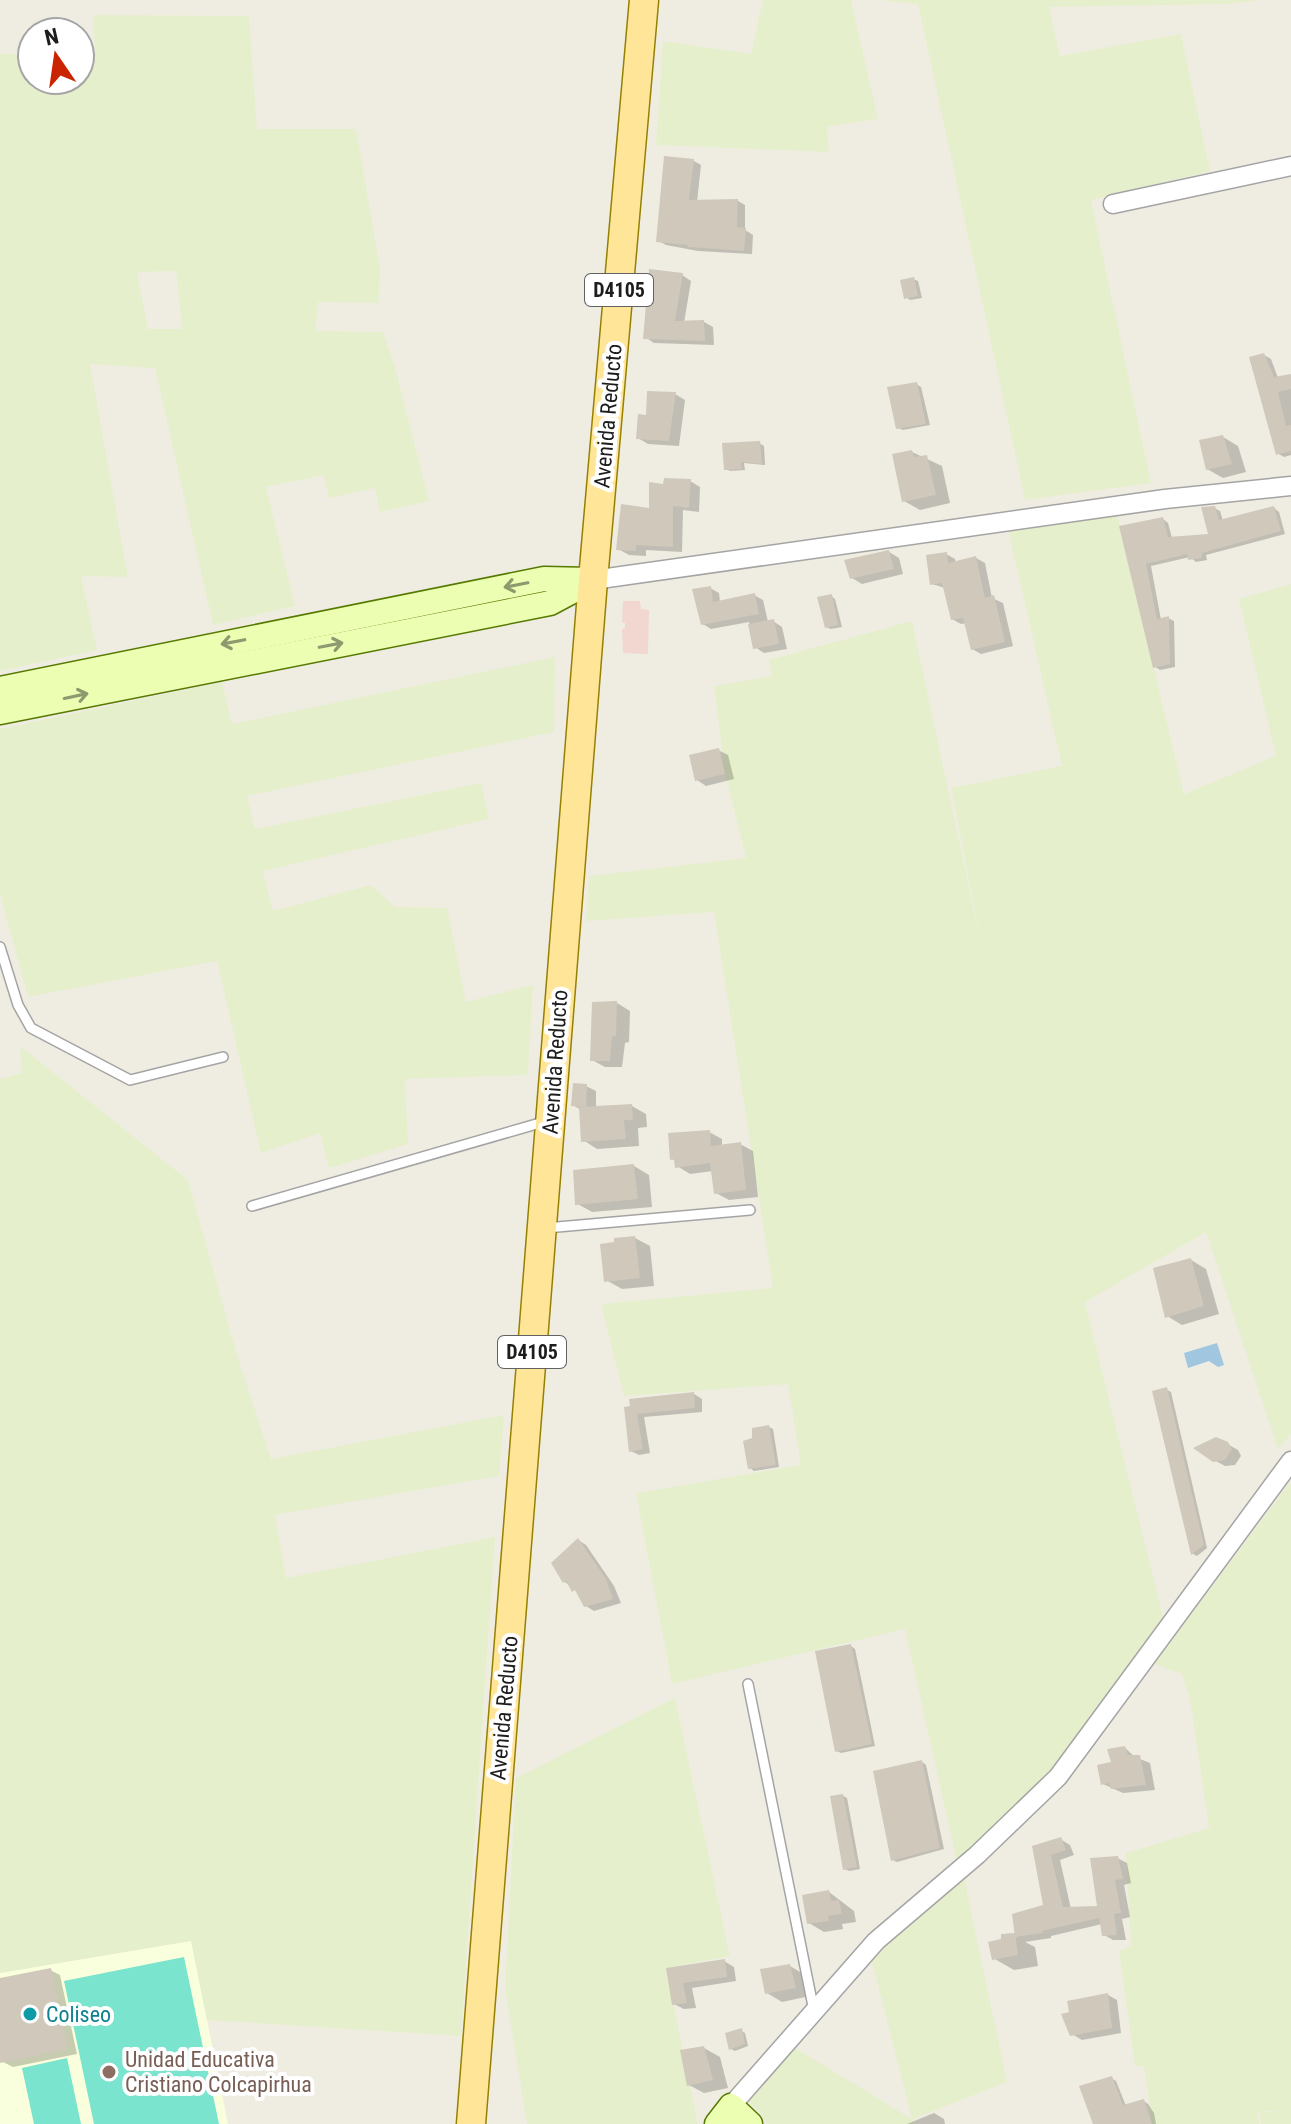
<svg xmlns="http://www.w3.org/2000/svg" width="1291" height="2124" font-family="'Roboto Condensed',sans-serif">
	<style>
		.commercial { fill: #f1d7d0 }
		.education { fill: #f9ffdc }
		.farmland { fill: #e6efcc; fill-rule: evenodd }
		.pitch { fill: #7be4ce }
		.water { fill: #a0c6e0 }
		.shadow { fill: #0003 }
		.building { fill: #cfc8bb }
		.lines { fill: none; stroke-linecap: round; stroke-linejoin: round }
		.lane-casing { stroke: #a4a4a4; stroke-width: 12 }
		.street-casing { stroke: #a4a4a4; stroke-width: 21 }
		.secondary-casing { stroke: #567900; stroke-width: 27 }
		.primary-casing { stroke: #978000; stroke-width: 31 }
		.lane { stroke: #fff; stroke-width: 9 }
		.street { stroke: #fff; stroke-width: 18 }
		.secondary { stroke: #ecfeb2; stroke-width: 24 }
		.primary { stroke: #ffe598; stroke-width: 28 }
		.oneway { stroke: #8f996f }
		.culture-dot { fill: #0f9aa8; stroke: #fff; stroke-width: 3 }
		.education-dot { fill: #8d6e63; stroke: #fff; stroke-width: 3 }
		.labels { text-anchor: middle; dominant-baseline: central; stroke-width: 8; stroke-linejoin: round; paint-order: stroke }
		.shield { fill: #fff; stroke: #616161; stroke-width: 2 }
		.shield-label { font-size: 20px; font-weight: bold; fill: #1d1d1d }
		.street-label { font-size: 22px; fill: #1d1d1d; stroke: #fff }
		.culture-label { font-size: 22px; fill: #0d838f; stroke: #fff; text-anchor: start }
		.education-label { font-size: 22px; fill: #785e54; stroke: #fff; text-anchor: start }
	</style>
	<rect width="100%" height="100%" fill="#efede2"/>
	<polygon class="commercial" points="623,601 640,601 641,609 649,610 648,654 623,653 622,629 625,628 625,623 622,622"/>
	<polygon class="education" points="191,1940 228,2124 0,2124 0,1973"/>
	<g class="farmland">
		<polygon points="763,0 851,0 878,119 827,127 829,152 656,145 663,41 751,54"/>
		<polygon points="878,0 1261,0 1225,4 1049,7 1060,56 1181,34 1210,171 1091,200 1151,483 1025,500 918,4"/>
		<path d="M93,15L249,16L257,129H356L380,267L379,303L318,302L316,331L383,332L395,367L429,501L380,512L375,488L329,498L324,475L266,487L295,606L213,625L155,368L90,364L128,577L81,576L97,650L0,671V54H32V80H80V54L95,53ZM176,271L182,329H148L137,272Z"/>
		<polygon points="1117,515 1184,794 1276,756 1239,599 1291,584 1291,1434 1278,1449 1206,1232 1085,1302 1163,1617 1035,1794 957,1862 905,1629 672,1684 636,1493 801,1465 788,1384 624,1396 601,1304 773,1288 714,912 586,921 589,876 746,858 725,774 714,686 772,676 769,660 912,621 984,957 951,788 1062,766 1008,529"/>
		<polygon points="555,657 554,732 247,796 255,829 481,783 489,819 263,871 273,911 371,885 395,907 447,908 466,1002 533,985 528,1075 405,1079 408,1144 329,1168 320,1133 261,1153 217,961 28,997 0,894 0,729 222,682 232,724"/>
		<polygon points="20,1046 188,1180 237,1355 271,1459 504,1415 499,1476 275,1515 286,1578 495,1537 461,2036 207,2020 191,1941 0,1973 0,1079 22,1073"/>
		<polygon points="1291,1481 1291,2124 1261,2124 1259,2113 1287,2110 1257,2112 1259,2124 1152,2124 1144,2066 1135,2066 1119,1951 1131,1946 1126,1853 1209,1828 1190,1699 1182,1674 1154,1664"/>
		<polygon points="675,1698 730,1956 666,1968 698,2124 527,2124 505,1989 516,1778"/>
		<polygon points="963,1873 1007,2082 913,2119 913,2124 768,2124 745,2096 790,2045 912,2119 871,1958"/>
	</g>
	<g class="pitch">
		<polygon points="184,1957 219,2124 94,2124 64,1981"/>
		<polygon points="67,2058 81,2124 34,2124 22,2068"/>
	</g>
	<polygon class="water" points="1217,1343 1224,1365 1218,1367 1209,1361 1188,1368 1184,1353"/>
	<g class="shadow">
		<polygon points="666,159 694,161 701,165 697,202 738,201 745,205 745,230 753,235 752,254 698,251 666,245 659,241"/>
		<polygon points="682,275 691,281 684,323 704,322 713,327 714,345 654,343 645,337"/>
		<polygon points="913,279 918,281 922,298 910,300 906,297"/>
		<polygon points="1264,355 1271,359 1278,378 1291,376 1291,455 1284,457 1277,453"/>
		<polygon points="916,384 921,387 930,425 903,430 898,428"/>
		<polygon points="675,394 685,400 679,446 648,444 638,438 647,418"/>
		<polygon points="1223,437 1238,446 1246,472 1223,478 1207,469"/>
		<polygon points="759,443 764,446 765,465 744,463 745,470 730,471 726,469"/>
		<polygon points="912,452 942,466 950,503 920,510 904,501"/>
		<polygon points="690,481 700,487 699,512 683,510 682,552 646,550 646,556 629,555 618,549 651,510 665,486"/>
		<polygon points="1214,508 1220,511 1223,521 1274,508 1279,512 1285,534 1206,555 1207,560 1196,562 1190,557 1151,566 1161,620 1168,618 1174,621 1175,667 1160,670 1154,666 1122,528 1163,519 1168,523 1172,538 1211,536"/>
		<polygon points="889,552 899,558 903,574 862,584 852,578"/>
		<polygon points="946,554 955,559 956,564 976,558 985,563 992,598 1003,603 1013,646 981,654 972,649 967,623 961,624 952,619 945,588 932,584"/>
		<polygon points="710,588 719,593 720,602 754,595 763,600 768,622 773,621 782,627 787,649 764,653 755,647 749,622 711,629 703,624"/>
		<polygon points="831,596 835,599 842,627 831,629 826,627"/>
		<polygon points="718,750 728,755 734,779 706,786 697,780"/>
		<polygon points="617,1003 630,1011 629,1042 625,1043 622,1067 605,1067 592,1060"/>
		<polygon points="586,1086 596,1091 596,1108 632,1106 646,1114 647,1127 638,1128 639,1146 597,1149 583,1140 581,1110 573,1105"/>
		<polygon points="709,1132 722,1139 722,1146 740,1144 753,1151 758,1197 729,1200 716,1193 713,1171 690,1174 677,1166 676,1161 672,1159"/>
		<polygon points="634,1166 649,1175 652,1207 592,1212 576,1203"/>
		<polygon points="635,1238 650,1246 654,1286 622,1289 606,1280"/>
		<polygon points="1191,1260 1206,1269 1219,1314 1182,1325 1167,1316"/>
		<polygon points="1167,1390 1171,1392 1207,1548 1197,1556 1193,1554 1155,1392"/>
		<polygon points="694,1394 702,1399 702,1412 644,1417 650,1453 639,1455 631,1451 626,1409"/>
		<polygon points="769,1427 773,1429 779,1467 754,1471 750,1468 754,1440"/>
		<polygon points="1227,1444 1238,1450 1241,1456 1235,1465 1225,1466 1214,1460"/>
		<polygon points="578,1540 586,1545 614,1586 621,1603 594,1611 586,1606 580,1594 565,1582 553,1564"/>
		<polygon points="851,1646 855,1649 875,1746 841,1753 837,1751"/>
		<polygon points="1125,1748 1135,1757 1150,1763 1155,1790 1123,1793 1103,1784"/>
		<polygon points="922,1762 926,1765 944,1849 897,1862 893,1860"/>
		<polygon points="843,1796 847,1798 860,1869 849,1871 845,1869"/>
		<polygon points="1060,1839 1070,1845 1074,1855 1060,1860 1071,1909 1100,1908 1117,1858 1127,1863 1131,1883 1124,1885 1130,1917 1122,1919 1126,1940 1113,1940 1104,1935 1102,1924 1051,1936 1051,1938 1025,1942 1035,1947 1038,1966 1014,1970 993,1958 1014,1935 1017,1937 1014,1916 1046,1906 1034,1847"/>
		<polygon points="829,1892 854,1911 856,1922 842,1924 843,1929 824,1932 809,1923"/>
		<polygon points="724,1961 734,1967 736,1981 692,1988 696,2008 684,2009 674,2004 668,1970"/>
		<polygon points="790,1966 805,1975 810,1996 782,2002 767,1993"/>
		<polygon points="50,1970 60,1975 77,2054 13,2067 3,2062 0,2047 0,1980"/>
		<polygon points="1108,1995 1117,2000 1121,2033 1082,2040 1072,2034 1071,2014"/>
		<polygon points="741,2031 745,2033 748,2046 735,2051 731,2049"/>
		<polygon points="704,2048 720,2057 728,2088 704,2093 689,2085"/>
		<polygon points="1111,2078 1116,2081 1126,2106 1144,2101 1148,2104 1154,2113 1156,2124 1095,2124"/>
		<polygon points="934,2113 944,2119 945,2124 907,2124"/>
	</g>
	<g class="building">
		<polygon points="664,156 694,159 689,200 738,199 737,227 746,228 744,251 688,247 688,245 656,242"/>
		<polygon points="649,269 683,273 675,321 704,320 705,341 643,339"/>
		<polygon points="914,277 918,296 904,299 900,280"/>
		<polygon points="1264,353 1274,377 1291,374 1291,389 1278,392 1286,426 1291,425 1291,451 1276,455 1249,357"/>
		<polygon points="917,382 926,424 896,429 887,387"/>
		<polygon points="647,391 676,392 669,441 636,439 638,414 646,415"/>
		<polygon points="1223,435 1232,464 1206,470 1199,440"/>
		<polygon points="760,441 762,464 741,462 742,469 724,470 722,443"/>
		<polygon points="912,450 914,457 927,455 936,495 902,502 892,454"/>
		<polygon points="664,478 691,479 689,508 673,506 673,547 636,545 636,551 616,550 621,504 649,508 649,482 663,484"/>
		<polygon points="1215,506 1219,520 1274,506 1281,531 1202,553 1202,558 1188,560 1187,554 1146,564 1157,619 1169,616 1170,664 1153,668 1119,526 1163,517 1168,537 1208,534 1201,507"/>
		<polygon points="889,550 894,569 850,579 844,560"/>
		<polygon points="947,552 948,563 976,556 985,598 994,595 1005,642 971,650 963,618 951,620 942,583 930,585 926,555"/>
		<polygon points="711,586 713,602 755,593 759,614 701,625 692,589"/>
		<polygon points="832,594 838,625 825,628 817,597"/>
		<polygon points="774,619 779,644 753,649 748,624"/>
		<polygon points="719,748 725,774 695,781 689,755"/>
		<polygon points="617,1001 616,1036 612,1036 610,1061 590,1061 592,1002"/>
		<polygon points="573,1083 587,1084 586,1107 571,1106"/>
		<polygon points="632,1104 633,1120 624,1120 626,1139 581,1142 579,1107"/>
		<polygon points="710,1130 711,1146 741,1142 746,1190 714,1194 710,1163 675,1168 674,1159 670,1160 668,1133"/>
		<polygon points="634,1164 638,1199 575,1205 573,1170"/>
		<polygon points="635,1236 640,1278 604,1282 600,1244 614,1242 614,1238"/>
		<polygon points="1191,1258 1204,1306 1165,1318 1153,1268"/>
		<polygon points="1167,1387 1204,1545 1191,1555 1152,1391"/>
		<polygon points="694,1392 695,1408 637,1414 643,1449 629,1452 624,1407 630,1406 629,1399"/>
		<polygon points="769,1425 776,1465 748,1469 743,1441 752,1438 752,1428"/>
		<polygon points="1216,1437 1228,1442 1232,1449 1225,1460 1213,1462 1193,1448"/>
		<polygon points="578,1538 606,1579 613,1599 584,1607 575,1590 572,1592 566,1581 563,1583 551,1563"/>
		<polygon points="851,1644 872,1744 835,1752 815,1651"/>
		<polygon points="1125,1746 1128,1755 1140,1755 1146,1785 1111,1789 1109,1783 1101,1785 1097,1765 1111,1762 1107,1749"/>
		<polygon points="922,1760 940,1848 891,1861 873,1771"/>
		<polygon points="843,1794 857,1867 843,1870 830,1796"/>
		<polygon points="1061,1837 1066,1850 1051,1855 1063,1907 1097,1906 1090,1858 1118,1856 1123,1879 1115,1880 1121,1913 1114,1914 1117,1935 1102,1936 1099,1918 1042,1931 1043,1933 1015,1937 1012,1914 1043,1905 1032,1846"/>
		<polygon points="829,1890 831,1901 839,1900 842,1914 828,1916 829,1921 807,1924 802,1895"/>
		<polygon points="1015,1933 1018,1955 992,1960 988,1942 1001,1939 1001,1934"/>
		<polygon points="725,1959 727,1977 683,1983 687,2003 672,2005 666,1968"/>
		<polygon points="790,1964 796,1988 765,1994 760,1969"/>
		<polygon points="51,1968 68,2049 0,2063 0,1978"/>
		<polygon points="1108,1993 1112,2028 1070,2036 1061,2014 1069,2012 1067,2001"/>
		<polygon points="742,2028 745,2044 729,2050 725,2033"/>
		<polygon points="704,2046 713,2080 687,2086 680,2050"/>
		<polygon points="1112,2076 1123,2105 1144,2099 1152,2124 1093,2124 1079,2086"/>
	</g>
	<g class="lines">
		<g class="lane-casing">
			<g id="lane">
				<polyline points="0,947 18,1005 31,1028 130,1080 223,1057"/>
				<polyline points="252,1206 547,1121"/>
				<polyline points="546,1228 750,1210"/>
				<polyline points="748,1684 814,2011"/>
			</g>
		</g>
		<g class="street-casing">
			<g id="street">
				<polyline points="1113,204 1291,166"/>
				<polyline points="593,580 1165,499 1291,486"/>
				<polyline points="731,2106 876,1941 977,1855 1058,1777 1291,1461"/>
			</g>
		</g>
		<g class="secondary-casing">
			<g id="secondary">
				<polyline points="0,689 544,579 591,580"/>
				<polyline points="0,712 550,603 593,580"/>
				<polyline points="717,2124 731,2106 750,2124"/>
			</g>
		</g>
		<g class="primary-casing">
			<polyline id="primary" points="471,2124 593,580 644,0"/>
		</g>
		<use href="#lane" class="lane"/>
		<use href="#street" class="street"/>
		<use href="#secondary" class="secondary"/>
		<use href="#primary" class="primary"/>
	</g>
	<defs><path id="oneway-shaft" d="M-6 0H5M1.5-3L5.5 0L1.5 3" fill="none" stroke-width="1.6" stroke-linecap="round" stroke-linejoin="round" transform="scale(2)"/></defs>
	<g class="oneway">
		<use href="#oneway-shaft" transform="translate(516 585) rotate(169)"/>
		<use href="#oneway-shaft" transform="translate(233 642) rotate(169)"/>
		<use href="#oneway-shaft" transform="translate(331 645) rotate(-11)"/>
		<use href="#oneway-shaft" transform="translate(76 696) rotate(-12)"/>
	</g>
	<circle class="culture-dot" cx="30" cy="2014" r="8"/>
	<circle class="education-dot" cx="109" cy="2072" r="8"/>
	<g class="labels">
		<g class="shield">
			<rect x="585" y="274" width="68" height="32" rx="6"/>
			<rect x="498" y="1336" width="68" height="32" rx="6"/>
		</g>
		<g class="shield-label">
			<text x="619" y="290">D4105</text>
			<text x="532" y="1352">D4105</text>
		</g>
		<g class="street-label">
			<text transform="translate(608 416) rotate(-85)">Avenida Reducto</text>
			<text transform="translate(555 1062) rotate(-86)">Avenida Reducto</text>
			<text transform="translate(504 1708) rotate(-85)">Avenida Reducto</text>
		</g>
		<g class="culture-label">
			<text x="46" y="2014">Coliseo</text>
		</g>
		<g class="education-label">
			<text x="125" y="2059">Unidad Educativa<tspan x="125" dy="25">Cristiano Colcapirhua</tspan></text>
		</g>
	</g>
	<g transform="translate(56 56) rotate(347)"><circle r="38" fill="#ffffff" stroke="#a5a5a5" stroke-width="2"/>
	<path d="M0-6L14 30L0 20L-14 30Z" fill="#cb2400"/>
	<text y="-12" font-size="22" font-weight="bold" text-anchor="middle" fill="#1d1d1d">N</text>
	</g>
</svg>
